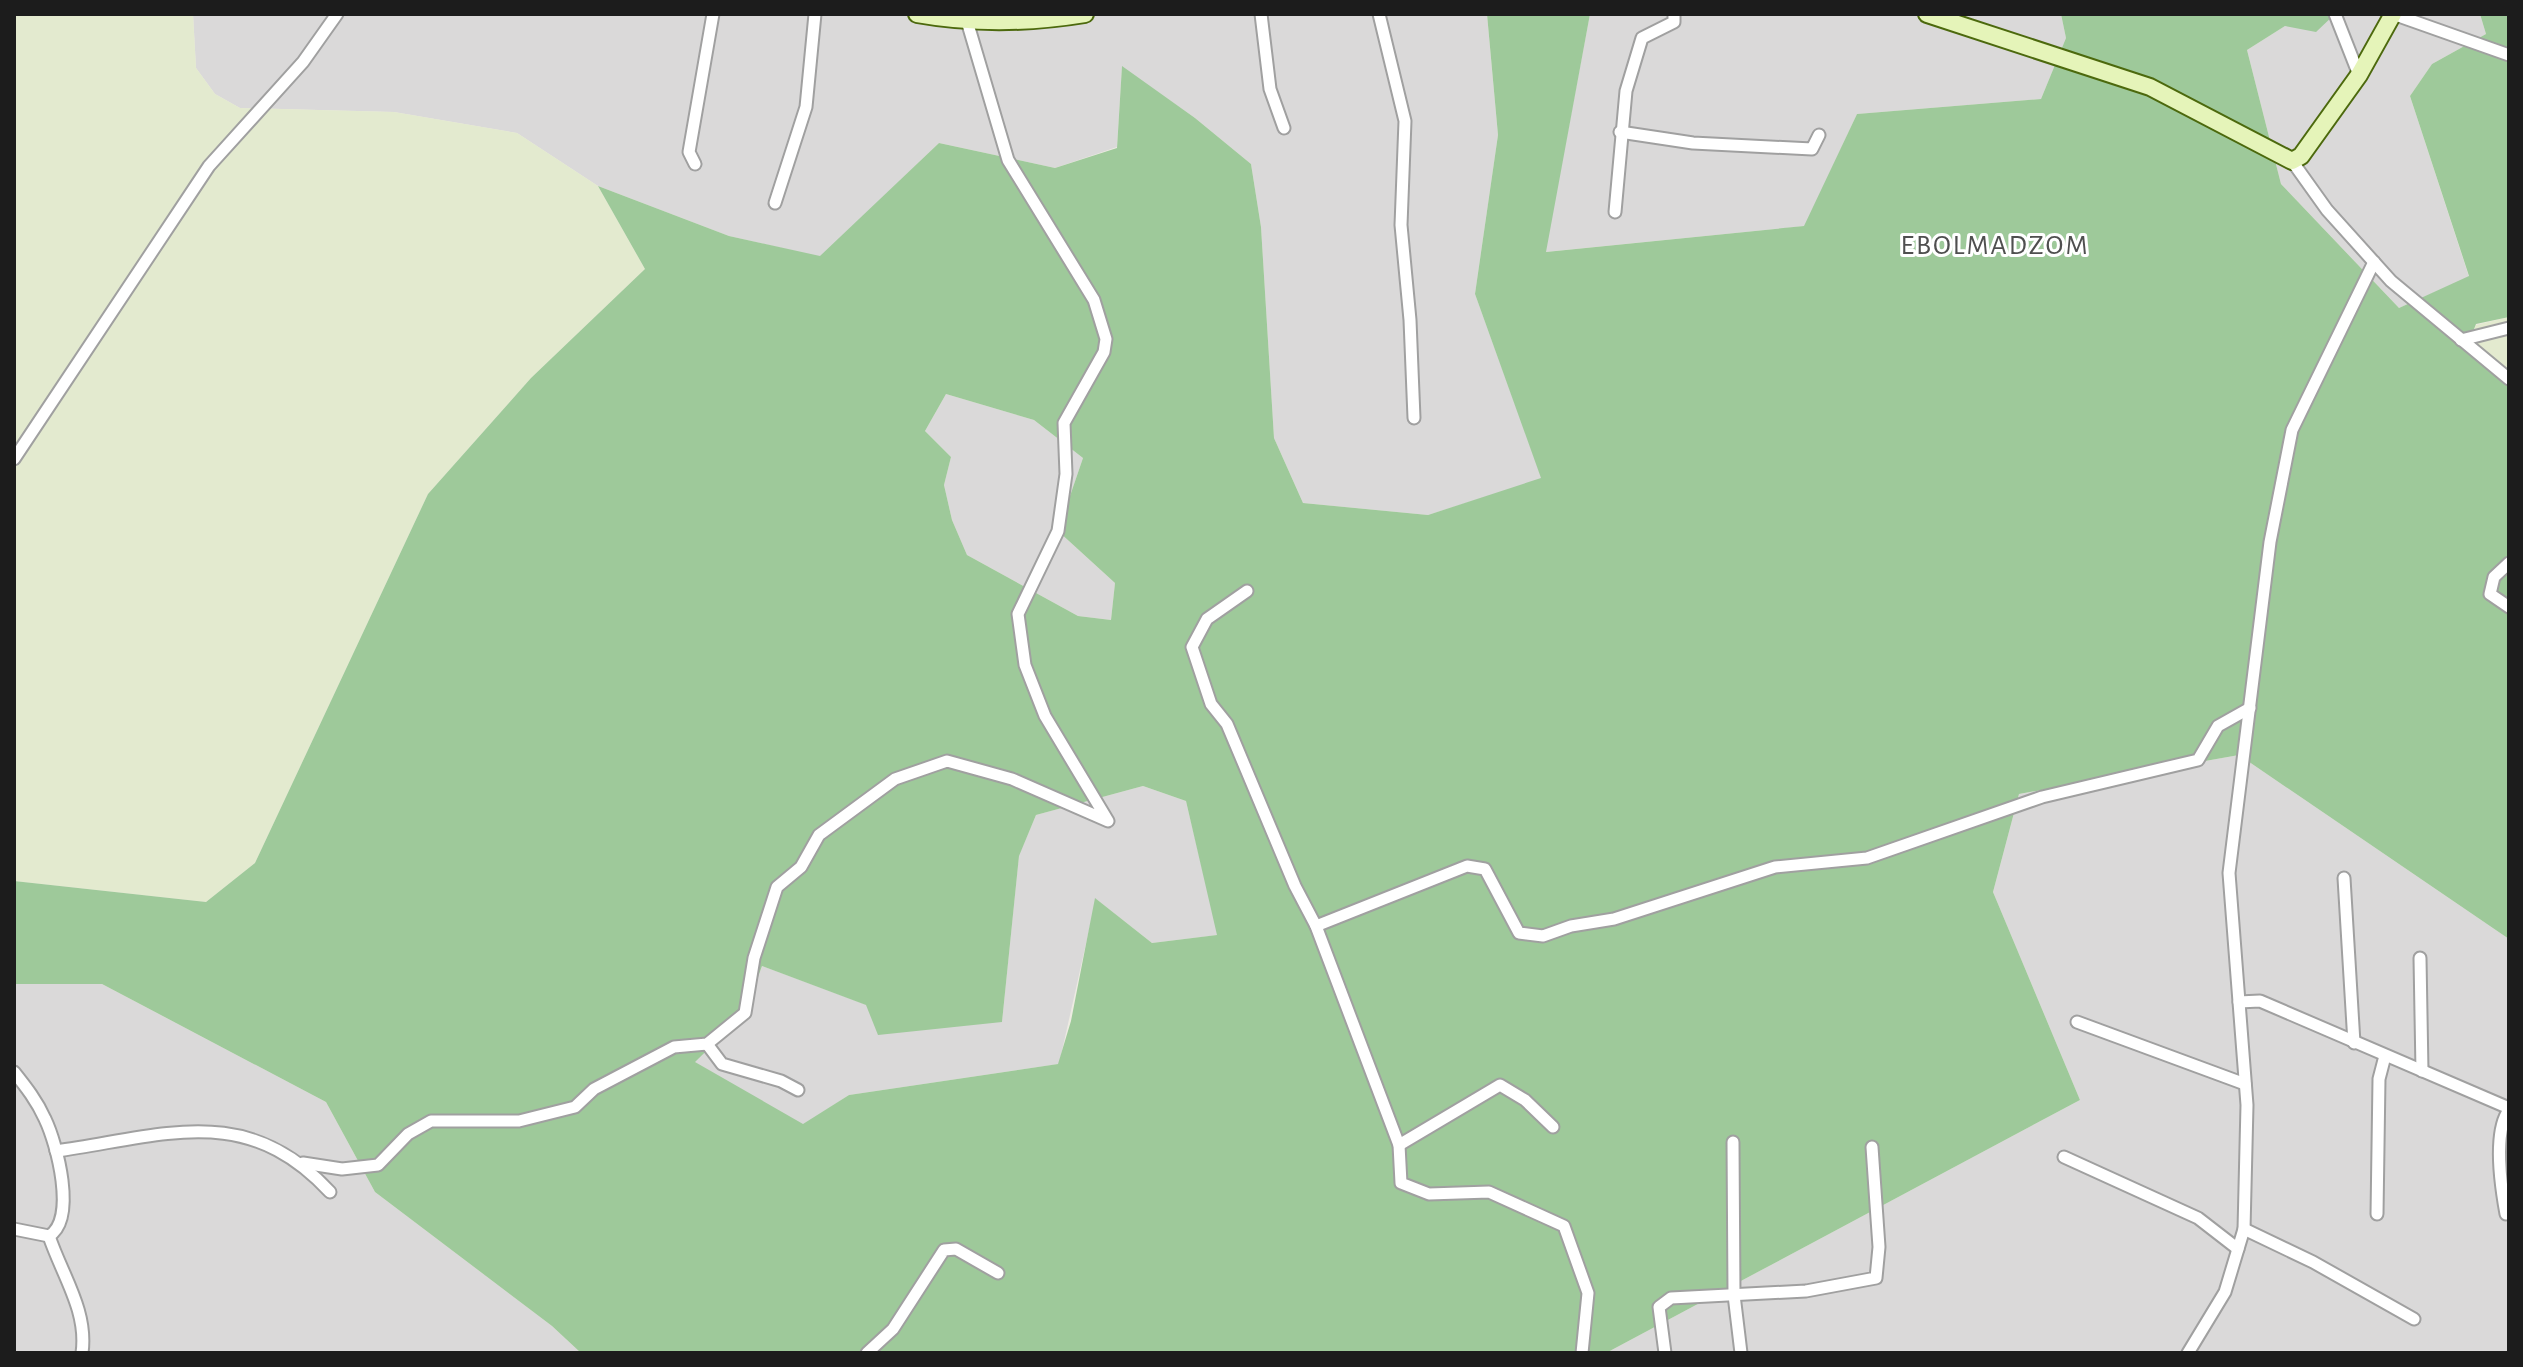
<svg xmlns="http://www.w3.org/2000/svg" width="2523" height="1367" font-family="'Alegreya Sans',sans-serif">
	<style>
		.residential { fill: #dad9d9 }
		.farmland { fill: #e3eacf }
		.forest { fill: #9ec99a; fill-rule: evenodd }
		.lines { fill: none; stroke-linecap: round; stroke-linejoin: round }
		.street-casing { stroke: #a0a0a0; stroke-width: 15 }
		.secondary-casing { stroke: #4c690d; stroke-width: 20 }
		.street { stroke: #fff; stroke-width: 11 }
		.secondary { stroke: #e5f4b9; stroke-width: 16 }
		.labels { text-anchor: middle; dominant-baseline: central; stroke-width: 6; stroke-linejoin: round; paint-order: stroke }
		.quarter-label { font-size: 28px; letter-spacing: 2px; fill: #4f4f4f; stroke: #fff }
	</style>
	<rect width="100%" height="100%" fill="#edebe2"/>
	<g class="residential">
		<polygon points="193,14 1487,14 1498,135 1475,294 1542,479 1428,515 1303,503 1274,438 1261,227 1251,164 1195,118 1122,67 1117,147 1055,168 939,143 820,257 729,236 598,186 517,133 394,112 240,108 215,94 196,68"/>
		<polygon points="1590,14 2061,14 2066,38 2041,99 1857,114 1805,226 1545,252"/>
		<polygon points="2335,14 2480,14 2486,34 2432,64 2410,96 2469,277 2399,308 2281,184 2247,50 2285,26"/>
		<polygon points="946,394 1034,420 1083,458 1058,531 1115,583 1111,620 1078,616 967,555 952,520 944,485 951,457 925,431"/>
		<polygon points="2239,755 2509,939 2509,1353 1606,1353 2080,1100 1993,892 2019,794"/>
		<polygon points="1143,786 1186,801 1218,935 1152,943 1096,899 1059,1064 849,1095 803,1125 694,1062 745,1013 762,966 867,1005 1002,1022 1019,855 1036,815"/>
		<polygon points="14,984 102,984 326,1102 375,1192 552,1326 581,1353 14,1353"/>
	</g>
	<g class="farmland">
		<polygon points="14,14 193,14 196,68 215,94 240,108 394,112 517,133 598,186 645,269 531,378 428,494 255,863 206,902 14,881"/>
		<polygon points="2509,317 2509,378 2469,342 2476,325"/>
	</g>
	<path class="forest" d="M1487,14H1590L1546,252L1804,226L1857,114L2041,99L2066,38L2061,14H2335L2316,32L2285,26L2247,50L2281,184L2399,308L2469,276L2410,96L2432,64L2486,34L2480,14H2509V317L2476,324L2469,342L2509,378V939L2239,755L2019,794L1993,892L2080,1100L1606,1353H581L552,1326L375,1192L326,1102L102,984H14V881L206,902L255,863L428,494L531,378L645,269L598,186L729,236L820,256L939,143L1055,168L1117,148L1122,66L1195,118L1251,164L1261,227L1274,438L1303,503L1428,515L1541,478L1475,294L1498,135ZM946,394L1034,420L1083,458L1058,531L1115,583L1111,620L1078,616L967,555L952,520L944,485L951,457L925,431ZM1143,786L1186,801L1217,935L1152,943L1095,898L1071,1021L1058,1064L849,1095L803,1124L695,1062L745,1013L762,966L866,1005L878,1035L1002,1022L1019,856L1036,815Z"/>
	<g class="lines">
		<g class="street-casing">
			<g id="street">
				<polyline points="1261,14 1270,89 1284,128"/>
				<polyline points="1379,14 1405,121 1401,225 1410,320 1414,418"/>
				<polyline points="2335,14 2359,75"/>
				<polyline points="2393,14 2509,55"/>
				<polyline points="1620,132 1693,143 1812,149 1819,135"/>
				<polyline points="2292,161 2327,210 2391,281 2509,379"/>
				<polyline points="695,164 689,152 713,14"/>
				<polyline points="775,203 806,107 815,14"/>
				<polyline points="1615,212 1626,91 1642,38 1674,22 1674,14"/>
				<polyline points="2461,340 2509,328"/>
				<polyline points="14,459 209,166 303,62 337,14"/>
				<polyline points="2509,563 2494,577 2490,594 2509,607"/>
				<polyline points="1247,591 1207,619 1192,647 1211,704 1227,724 1295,886 1316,926 1399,1145 1401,1183 1429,1194 1489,1192 1564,1226 1588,1293 1582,1353"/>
				<polyline points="2344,878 2354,1043"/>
				<polyline points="1316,926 1467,866 1485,869 1519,933 1543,936 1571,926 1614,919 1775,867 1867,858 2042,797 2198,760 2218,726 2250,708"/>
				<polyline points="2420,958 2422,1071"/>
				<polyline points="2239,1002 2260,1001 2509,1108"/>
				<polyline points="2077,1022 2245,1084"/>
				<polyline points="707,1044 722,1064 781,1081 798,1090"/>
				<path d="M14,1072C26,1087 37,1101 45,1119C57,1144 77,1219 49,1236L14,1229"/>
				<polyline points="1733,1142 1734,1295 1741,1353"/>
				<polyline points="1399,1145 1500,1085 1525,1100 1553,1127"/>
				<path d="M56,1151C164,1136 246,1101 330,1192"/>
				<polyline points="2064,1157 2198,1218 2238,1249"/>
				<polyline points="303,1163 342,1169 378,1165 408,1134 431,1121 519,1121 575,1107 594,1089 674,1047 707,1044 745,1013 754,958 777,887 801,867 819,835 895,779 947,761 1012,779 1108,821 1045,716 1025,665 1018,614 1058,531 1066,474 1064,423 1104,352 1106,339 1094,300 1008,160 967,21"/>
				<polyline points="2377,1214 2379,1079 2385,1056"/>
				<path d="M2506,1214C2501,1187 2493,1132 2509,1110"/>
				<polyline points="2244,1229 2313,1262 2414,1319"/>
				<path d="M49,1236C62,1275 88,1311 82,1353"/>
				<polyline points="867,1353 893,1329 944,1250 956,1249 998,1273"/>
				<polyline points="1665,1353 1659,1307 1671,1298 1806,1291 1876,1278 1879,1247 1872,1147"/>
				<polyline points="2188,1353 2225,1292 2244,1229 2247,1105 2229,873 2270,542 2292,430 2374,262"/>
			</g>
		</g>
		<g class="secondary-casing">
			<g id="secondary">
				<path d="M917,14C973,24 1030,23 1085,14"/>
				<polyline points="1927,14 2150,87 2292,161 2301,156 2359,75 2393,14"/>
			</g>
		</g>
		<use href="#street" class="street"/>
		<use href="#secondary" class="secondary"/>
	</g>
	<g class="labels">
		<g class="quarter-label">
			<text x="1995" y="246">EBOLMADZOM</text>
		</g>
	</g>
	<rect width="2523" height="1367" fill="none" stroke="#1c1c1c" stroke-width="32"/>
</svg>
